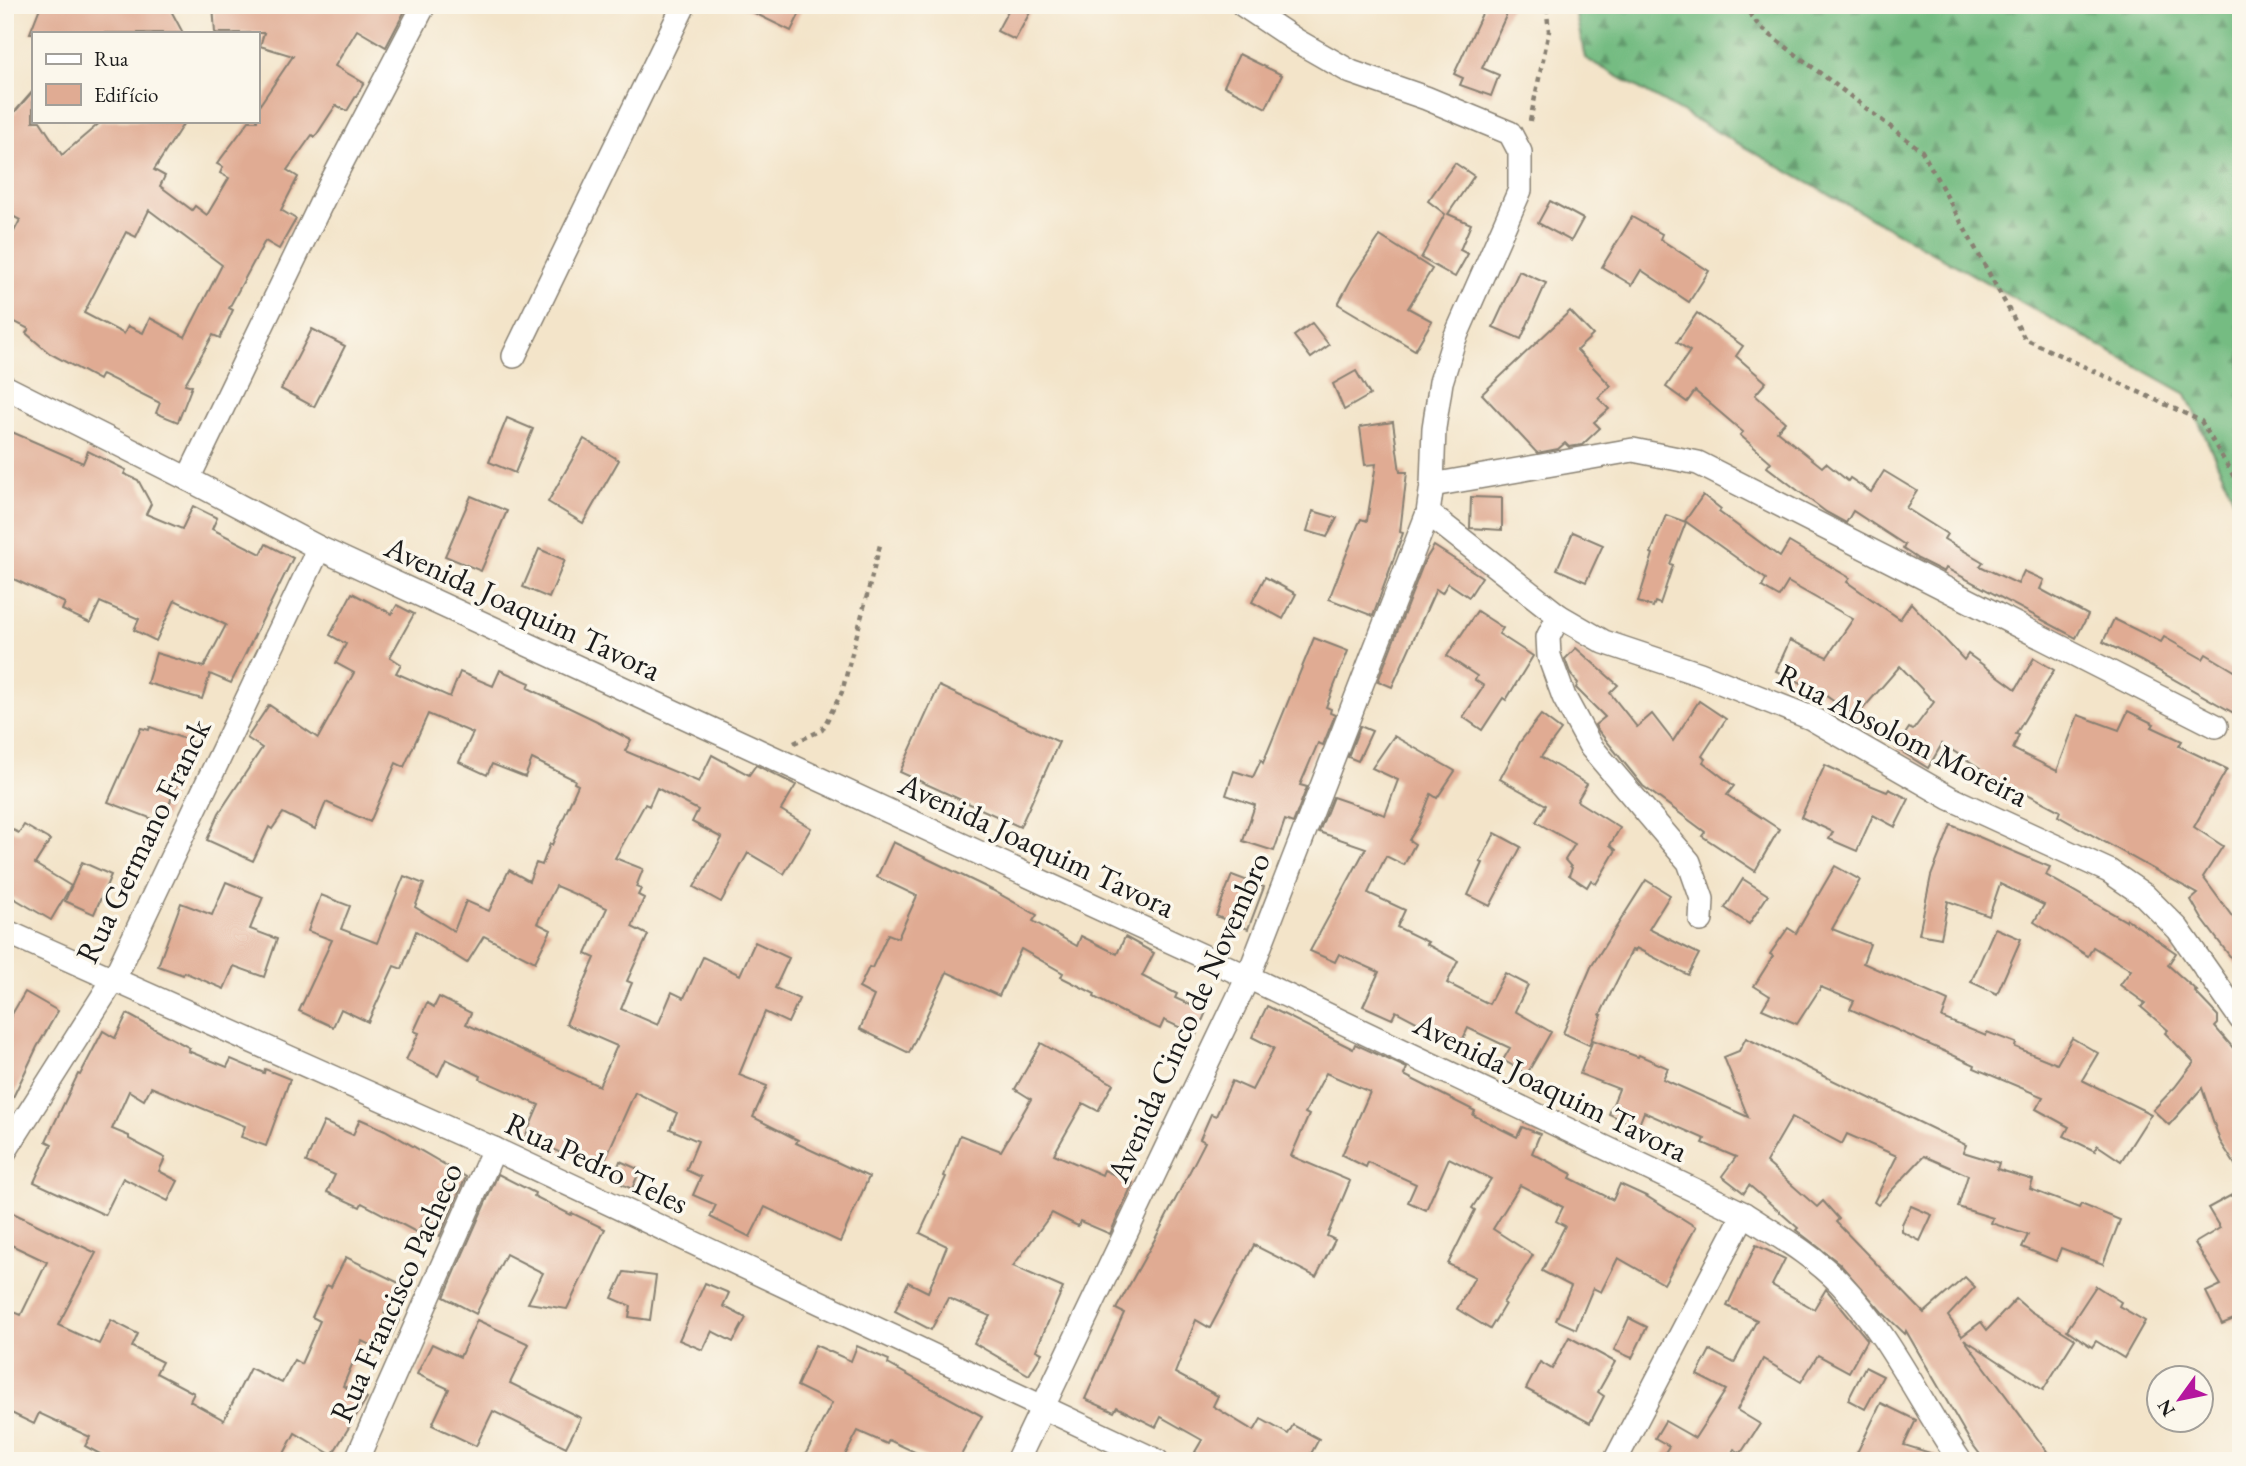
<svg xmlns="http://www.w3.org/2000/svg" width="2246" height="1466" font-family="'EB Garamond',serif">
	<style>
		.forest { fill: url(#forest-firs); stroke: #486c4f; stroke-width: 2 }
		.building { fill: #e0ab93; fill-rule: evenodd }
		.lines { fill: none; stroke-linecap: round; stroke-linejoin: round }
		.minor-casing { stroke: #888072; stroke-width: 26 }
		.path { stroke: #888072; stroke-width: 4.5; stroke-dasharray: 5 5; stroke-linecap: butt }
		.minor { stroke: #fff; stroke-width: 23 }
		.labels { text-anchor: middle; dominant-baseline: central; stroke-width: 7; stroke-linejoin: round; paint-order: stroke }
		.street-label { font-size: 32px; fill: #1c1c1c; stroke: #fbf7ec }
	</style>
	<defs>
		<pattern id="forest-firs" width="22" height="20" patternUnits="userSpaceOnUse" patternTransform="scale(1.75)"><rect width="22" height="20" fill="#74bc82"/><path d="M5 1l3.5 6h-7zM16 11l3.5 6h-7z" fill="#5e986a"/></pattern>
	</defs>
	<rect width="100%" height="100%" fill="#fbf7ec"/>
	<filter id="ink" filterUnits="userSpaceOnUse"><feTurbulence type="fractalNoise" baseFrequency=".0143" numOctaves="2"/><feDisplacementMap in="SourceGraphic" scale="14" xChannelSelector="R" yChannelSelector="G"/><feConvolveMatrix kernelMatrix="1 2 1 2 8 2 1 2 1" color-interpolation-filters="sRGB"/></filter>
	<filter id="wash" filterUnits="userSpaceOnUse"><feTurbulence type="fractalNoise" baseFrequency=".00686" numOctaves="4" result="noise"/><feDisplacementMap in="SourceGraphic" scale="28" xChannelSelector="R" yChannelSelector="G"/><feGaussianBlur stdDeviation="1.57" result="paint"/><feColorMatrix in="noise" values="0 0 0 0 0 0 0 0 0 0 0 0 0 0 0 0 0 1.4 0 .05"/><feComposite in="paint" operator="in"/></filter>
	<g filter="url(#wash)">
		<rect width="100%" height="100%" fill="#f3e4c9"/>
		<polygon class="forest" points="1574,5 2241,5 2241,515 2186,394 1585,58"/>
		<g id="blocks">
			<g class="building">
				<polygon points="41,5 168,5 183,33 30,33"/>
				<path d="M213,5H408L386,47L357,30L335,66L364,83L347,111L336,105L315,137L312,135L287,170L298,177L281,210L296,219L279,249L265,241L229,308L233,310L220,338L213,335L185,384L192,386L178,422L156,413L160,403L102,374L99,380L49,353L26,333L29,329L5,317V249L20,220L5,212V123L33,91V121H40L62,155L102,121H185L154,170L165,176L160,186L192,210L195,206L207,215L229,178L220,173L223,167L217,164L249,121H257V109L293,56L260,46L264,33H215ZM149,210L222,265L185,337L150,318L143,333L128,326L124,334L84,313L126,232L136,237Z"/>
				<polygon points="738,5 804,5 791,31"/>
				<polygon points="1011,5 1034,5 1015,40 997,31"/>
				<polygon points="1486,5 1511,5 1482,68 1499,75 1491,96 1460,85 1463,78 1454,74"/>
				<polygon points="1239,54 1282,75 1266,108 1224,86"/>
				<polygon points="1455,163 1474,176 1448,214 1471,224 1460,250 1468,254 1455,277 1421,258 1445,214 1428,201"/>
				<polygon points="1550,201 1583,219 1571,241 1538,223"/>
				<polygon points="1632,217 1662,234 1660,239 1709,271 1689,302 1641,270 1632,285 1602,267"/>
				<polygon points="1380,236 1432,269 1408,308 1432,321 1415,350 1338,304 1352,278"/>
				<polygon points="1519,271 1546,283 1521,339 1493,327"/>
				<polygon points="1570,311 1593,335 1577,350 1611,386 1598,398 1609,409 1594,422 1600,428 1582,445 1569,447 1565,443 1558,449 1537,453 1482,394"/>
				<polygon points="1697,313 1743,346 1736,356 1766,382 1755,395 1785,422 1777,431 1822,467 1826,463 1848,481 1850,478 1871,492 1884,471 1917,491 1906,508 1947,534 1944,539 1983,562 1980,566 2018,584 2024,571 2044,580 2040,589 2088,615 2076,638 1946,568 1944,572 1918,559 1903,549 1905,545 1853,511 1846,523 1826,512 1767,467 1771,462 1740,435 1743,432 1695,391 1687,402 1666,387 1690,351 1677,342"/>
				<polygon points="1312,323 1329,345 1311,358 1294,336"/>
				<polygon points="312,329 345,346 314,407 281,389"/>
				<polygon points="1356,371 1370,395 1344,410 1333,384"/>
				<polygon points="507,418 533,429 515,473 489,462"/>
				<polygon points="1393,422 1400,472 1407,472 1400,532 1403,533 1373,616 1329,599 1358,525 1361,519 1367,521 1376,464 1365,465 1360,427"/>
				<polygon points="5,429 83,463 88,451 126,470 124,474 138,480 151,504 146,514 182,529 193,506 217,518 212,529 261,554 266,544 293,558 231,683 210,674 202,699 147,683 156,653 204,667 226,625 175,600 156,641 134,630 139,619 100,602 90,623 62,610 65,603 5,575"/>
				<polygon points="584,439 619,460 583,523 548,502"/>
				<polygon points="1703,495 1721,509 1719,512 1780,557 1789,542 1850,578 1847,582 1900,619 1911,603 1964,660 1968,654 2016,689 2034,658 2054,670 2016,734 2019,735 2013,749 2057,771 2078,715 2119,730 2128,711 2154,724 2152,727 2182,741 2179,746 2227,769 2194,827 2223,846 2203,877 2234,919 2241,915 2241,971 2202,919 2191,900 2198,894 2058,816 2060,811 1999,779 1998,781 1979,772 1980,768 1942,744 1928,768 1896,748 1909,728 1913,730 1934,702 1900,666 1856,717 1812,686 1812,688 1776,671 1790,640 1827,657 1853,619 1788,582 1779,597 1762,587 1766,579 1685,521"/>
				<polygon points="471,496 507,511 481,571 445,556"/>
				<polygon points="1471,497 1502,498 1502,530 1470,528"/>
				<polygon points="1313,511 1337,518 1327,537 1307,531"/>
				<polygon points="1666,515 1686,522 1670,564 1673,565 1660,604 1655,602 1653,607 1638,602 1653,554 1651,553"/>
				<polygon points="1573,532 1603,545 1586,582 1557,569"/>
				<polygon points="1434,546 1482,577 1469,597 1448,583 1442,593 1436,589 1392,687 1378,681 1424,562"/>
				<polygon points="539,549 565,560 549,598 523,587"/>
				<polygon points="1265,577 1296,594 1283,619 1252,602"/>
				<polygon points="352,593 392,614 397,605 414,614 390,657 401,664 396,673 450,697 460,672 493,686 500,670 530,683 528,688 599,722 598,723 631,740 625,751 699,782 712,755 749,775 756,765 796,785 781,810 811,828 784,874 748,853 721,902 694,887 722,838 692,822 698,810 657,788 649,806 645,804 615,858 643,869 636,887 641,889 638,895 644,898 632,927 648,935 627,981 632,983 621,1009 658,1025 672,992 684,998 703,957 740,975 755,942 789,958 775,988 799,999 788,1023 765,1012 739,1075 767,1086 753,1117 798,1140 796,1143 869,1177 840,1242 765,1207 750,1237 710,1217 716,1205 693,1195 701,1177 686,1170 698,1141 670,1129 677,1113 635,1092 603,1164 564,1147 561,1153 525,1137 539,1105 480,1079 481,1076 446,1059 438,1076 406,1060 419,1033 414,1031 427,1003 434,1007 439,997 471,1013 466,1024 599,1086 617,1046 566,1024 595,958 586,954 607,908 556,886 537,923 551,930 535,962 484,936 467,963 416,931 402,969 394,966 368,1022 341,1009 333,1027 299,1011 332,940 308,931 321,895 350,906 341,929 377,943 404,876 424,884 415,907 454,931 466,901 489,911 509,870 529,881 536,863 542,865 550,844 552,845 578,785 574,783 575,780 532,759 525,777 492,764 487,775 459,762 473,733 428,714 404,767 396,763 370,822 326,802 315,829 283,813 272,829 269,827 253,861 207,840 219,813 262,748 247,738 269,705 318,738 354,673 336,663 346,644 330,635"/>
				<polygon points="1477,611 1503,628 1499,634 1533,656 1506,700 1503,698 1482,730 1463,717 1484,686 1475,680 1477,676 1447,656"/>
				<polygon points="2114,619 2161,642 2164,637 2203,659 2206,654 2241,675 2241,717 2141,661 2103,642"/>
				<polygon points="1314,638 1348,651 1326,707 1331,709 1330,713 1335,715 1323,745 1318,743 1300,785 1307,787 1293,823 1285,820 1274,851 1243,841 1255,805 1226,795 1234,771 1253,777 1261,760 1263,763"/>
				<polygon points="1576,648 1618,685 1610,693 1637,727 1652,714 1673,741 1699,701 1726,719 1702,756 1705,759 1703,762 1734,786 1727,795 1779,829 1755,871 1702,836 1705,832 1643,786 1597,729 1595,725 1605,717 1576,688 1578,683 1571,675 1565,659"/>
				<polygon points="939,686 1059,742 1020,827 900,772"/>
				<polygon points="1541,715 1561,730 1541,757 1587,784 1577,801 1620,828 1610,845 1616,850 1596,884 1591,880 1587,887 1569,875 1572,868 1565,860 1575,844 1536,822 1546,805 1500,779 1520,742"/>
				<polygon points="1360,726 1372,731 1358,761 1348,757"/>
				<polygon points="150,727 191,741 163,823 108,802 141,728 149,730"/>
				<polygon points="1394,736 1455,771 1437,798 1431,794 1419,824 1409,840 1415,844 1404,865 1386,856 1368,893 1405,910 1397,927 1428,942 1426,944 1458,961 1447,983 1489,1004 1505,973 1528,985 1515,1011 1551,1032 1527,1074 1503,1060 1510,1048 1468,1028 1460,1045 1396,1011 1392,1019 1363,1006 1379,972 1339,954 1335,962 1310,951 1366,848 1319,832 1333,797 1385,815 1398,780 1372,768"/>
				<polygon points="1825,765 1855,779 1887,792 1889,789 1909,799 1895,827 1873,815 1857,851 1829,839 1833,832 1801,817"/>
				<polygon points="24,825 50,840 35,864 71,886 51,920 5,893 5,826 19,833"/>
				<polygon points="1951,825 2050,867 2046,875 2126,921 2127,919 2176,953 2168,965 2197,991 2195,992 2218,1016 2218,1024 2215,1027 2241,1057 2241,1174 2220,1141 2202,1088 2169,1125 2153,1110 2175,1087 2194,1062 2165,1033 2168,1030 2141,1007 2145,1003 2120,985 2131,970 2093,947 2088,956 2034,922 2044,905 2000,884 1989,916 1948,901 1941,938 1919,934 1931,876"/>
				<polygon points="1495,833 1521,847 1490,906 1468,895 1483,863 1480,862"/>
				<polygon points="893,842 992,890 1037,915 1033,921 1077,946 1081,936 1117,954 1125,937 1154,953 1142,976 1177,994 1175,998 1206,1012 1196,1035 1164,1020 1160,1029 1122,1012 1094,997 1095,994 1061,977 1063,973 1021,949 999,996 947,972 909,1053 860,1029 874,996 859,988 869,967 872,968 888,934 898,938 917,896 877,877"/>
				<polygon points="82,862 111,875 94,914 65,901"/>
				<polygon points="1835,866 1860,880 1832,929 1870,944 1863,963 1948,1001 1942,1018 1986,1036 1987,1032 2016,1043 2015,1047 2057,1064 2072,1038 2098,1053 2082,1080 2151,1114 2121,1161 2097,1145 2095,1151 2064,1136 2069,1127 2036,1109 2043,1097 1974,1068 1975,1065 1850,1009 1854,1001 1821,987 1797,1024 1762,1009 1770,996 1754,986 1773,956 1770,954 1788,928 1796,933"/>
				<polygon points="1232,875 1264,887 1248,929 1216,916"/>
				<polygon points="1743,879 1768,895 1749,924 1725,908"/>
				<polygon points="1646,880 1670,895 1649,929 1699,954 1688,975 1636,948 1635,951 1632,950 1600,1015 1602,1015 1589,1045 1563,1033 1591,967"/>
				<polygon points="226,882 263,897 250,929 277,939 264,977 234,966 224,989 184,972 183,975 158,966 181,903 212,915"/>
				<polygon points="1995,928 2021,939 1997,994 1971,982"/>
				<polygon points="25,992 58,1011 37,1047 5,1114 5,1026"/>
				<polygon points="1267,1006 1353,1049 1355,1044 1407,1068 1404,1075 1475,1111 1473,1115 1517,1137 1522,1127 1540,1134 1532,1153 1572,1174 1570,1178 1613,1200 1620,1184 1646,1196 1696,1227 1664,1284 1618,1258 1601,1292 1593,1288 1576,1329 1556,1320 1571,1286 1542,1271 1565,1226 1556,1221 1563,1207 1520,1185 1493,1229 1533,1255 1503,1303 1505,1304 1490,1329 1457,1309 1475,1277 1448,1264 1475,1210 1472,1208 1491,1179 1449,1158 1426,1210 1408,1202 1416,1184 1368,1162 1366,1167 1342,1155 1370,1092 1326,1073 1305,1113 1309,1115 1291,1156 1350,1181 1327,1236 1335,1240 1316,1277 1254,1245 1210,1328 1196,1320 1175,1373 1218,1396 1213,1406 1254,1431 1261,1419 1288,1434 1293,1425 1319,1439 1307,1461 1209,1461 1195,1452 1202,1440 1161,1417 1156,1427 1117,1407 1114,1412 1085,1399 1124,1313 1116,1309 1155,1239 1205,1142 1200,1139 1211,1114 1216,1116 1232,1081 1252,1090 1274,1048 1252,1037"/>
				<polygon points="127,1014 190,1048 188,1051 227,1067 231,1059 264,1073 265,1069 290,1079 266,1146 241,1137 245,1126 151,1087 144,1100 129,1091 112,1129 129,1136 129,1139 165,1158 159,1171 178,1181 168,1201 123,1178 105,1215 34,1182 52,1144 46,1141 78,1074 80,1075 103,1031 115,1038"/>
				<polygon points="1746,1038 1966,1145 1963,1152 1999,1163 1997,1169 2033,1180 2030,1189 2079,1208 2081,1204 2120,1220 2103,1264 2061,1248 2056,1261 2022,1247 2028,1235 1991,1223 1993,1218 1958,1207 1968,1175 1924,1156 1878,1205 1874,1202 1897,1156 1847,1134 1842,1144 1792,1117 1766,1162 1817,1207 1823,1201 1839,1219 1836,1222 1924,1313 1965,1277 1975,1287 1948,1316 1962,1336 1981,1322 1987,1330 2016,1299 2030,1311 2075,1339 2043,1390 1964,1339 2054,1461 1985,1461 1970,1441 1906,1331 1905,1334 1882,1312 1839,1263 1796,1230 1798,1228 1749,1185 1744,1193 1722,1176 1736,1157 1703,1143 1705,1139 1644,1112 1638,1127 1609,1114 1619,1089 1580,1074 1593,1040 1638,1057 1639,1055 1668,1068 1663,1079 1748,1117 1724,1057 1739,1051"/>
				<polygon points="1041,1043 1113,1084 1098,1111 1083,1103 1054,1154 1102,1175 1104,1170 1133,1183 1110,1234 1080,1221 1078,1226 1052,1213 1013,1266 1063,1288 1036,1350 1042,1353 1029,1375 974,1343 990,1316 948,1298 931,1330 895,1311 908,1282 928,1292 947,1246 920,1233 946,1177 944,1176 960,1135 1001,1151 1031,1099 1015,1089"/>
				<polygon points="360,1119 385,1130 466,1177 440,1236 421,1225 418,1233 362,1203 360,1207 327,1192 335,1175 306,1162 324,1122 353,1135"/>
				<polygon points="620,1161 640,1170 632,1189 613,1180"/>
				<polygon points="498,1174 535,1193 534,1196 571,1215 572,1213 605,1229 567,1309 528,1303 543,1273 506,1254 476,1314 444,1297"/>
				<polygon points="2241,1190 2241,1316 2222,1324 2206,1292 2221,1285 2195,1243 2220,1228 2208,1208"/>
				<polygon points="1911,1206 1932,1215 1920,1241 1902,1232 1902,1224"/>
				<polygon points="13,1213 96,1253 58,1325 99,1344 111,1320 138,1334 132,1347 162,1362 156,1373 194,1393 190,1401 224,1420 250,1368 282,1383 294,1360 301,1364 320,1321 312,1317 327,1285 331,1287 346,1257 399,1283 384,1313 399,1320 384,1352 362,1341 343,1386 367,1398 332,1455 295,1433 280,1461 220,1461 201,1452 196,1461 176,1461 163,1453 159,1461 113,1461 85,1446 90,1437 39,1413 34,1424 5,1410 5,1308 21,1315 47,1262 5,1242 5,1229"/>
				<polygon points="1756,1245 1785,1259 1772,1285 1814,1309 1826,1289 1867,1339 1849,1372 1818,1355 1801,1382 1763,1359 1737,1410 1760,1424 1741,1453 1734,1449 1727,1461 1660,1461 1669,1446 1655,1438 1665,1421 1695,1438 1726,1390 1697,1375 1710,1350 1734,1363 1757,1320 1727,1306"/>
				<polygon points="624,1272 656,1276 650,1320 629,1317 631,1306 612,1298"/>
				<polygon points="705,1283 729,1293 723,1306 746,1318 733,1342 712,1331 703,1350 679,1340"/>
				<polygon points="2096,1286 2121,1302 2119,1306 2145,1321 2124,1358 2096,1341 2092,1347 2067,1330"/>
				<polygon points="1629,1318 1647,1327 1632,1358 1614,1350"/>
				<polygon points="477,1320 529,1344 510,1383 581,1418 566,1447 493,1411 476,1446 432,1425 449,1389 417,1374 432,1344 460,1357"/>
				<polygon points="1569,1337 1615,1362 1598,1392 1604,1396 1590,1423 1526,1389 1540,1362 1552,1369"/>
				<polygon points="815,1345 851,1361 857,1346 889,1360 888,1364 982,1416 958,1461 934,1461 889,1440 887,1444 858,1431 842,1461 802,1461 832,1403 797,1386"/>
				<polygon points="1865,1367 1883,1376 1865,1409 1848,1400"/>
				<polygon points="1881,1403 1916,1420 1904,1445 1940,1456 1941,1461 1853,1461"/>
			</g>
		</g>
	</g>
	<g filter="url(#ink)">
		<use href="#blocks" fill-opacity="0" stroke="#888072" stroke-width="2"/>
		<g class="lines">
			<g class="minor-casing">
				<g id="minor">
					<polyline points="514,356 684,5"/>
					<path d="M5,387L188,479L319,548L1248,977L1744,1214C1777,1235 1813,1255 1840,1283C1889,1334 1920,1402 1960,1461"/>
					<polyline points="188,479 330,185 424,5"/>
					<polyline points="1432,485 1633,450 1698,463 2216,726"/>
					<polyline points="1428,513 1559,616 1604,642 1700,674 1811,718 1950,798 2109,871 2144,895 2178,929 2241,1019"/>
					<polyline points="1559,616 1548,637 1549,656 1564,697 1591,747 1689,862 1702,899 1701,920"/>
					<polyline points="5,931 494,1149 1157,1461"/>
					<polyline points="5,1151 114,979 319,548"/>
					<polyline points="356,1461 494,1149"/>
					<polyline points="1017,1461 1248,977 1428,513 1432,485 1434,428 1441,382 1454,340 1520,190 1520,152 1510,133 1426,98 1351,72 1297,41 1243,5"/>
					<polyline points="1615,1461 1744,1214"/>
				</g>
			</g>
			<g class="path">
				<polyline points="1743,5 1760,27 1922,151 2025,339 2201,421 2241,489"/>
				<polyline points="1530,121 1549,31 1546,5"/>
				<polyline points="794,743 822,730 842,692 880,545"/>
			</g>
			<use href="#minor" class="minor"/>
		</g>
	</g>
	<g class="labels">
		<g class="street-label">
			<text transform="translate(523 608) rotate(25)">Avenida Joaquim Tavora</text>
			<text transform="translate(1903 735) rotate(27)">Rua Absolom Moreira</text>
			<text transform="translate(143 841) rotate(-64)">Rua Germano Franck</text>
			<text transform="translate(1037 845) rotate(25)">Avenida Joaquim Tavora</text>
			<text transform="translate(1188 1017) rotate(-66)">Avenida Cinco de Novembro</text>
			<text transform="translate(1551 1087) rotate(26)">Avenida Joaquim Tavora</text>
			<text transform="translate(597 1163) rotate(25)">Rua Pedro Teles</text>
			<text transform="translate(396 1292) rotate(-66)">Rua Francisco Pacheco</text>
		</g>
	</g>
	<rect width="2246" height="1466" fill="none" stroke="#fbf7ec" stroke-width="28"/>
	<rect x="32" y="32" width="228" height="91" fill="#fbf7ec" stroke="#a29f99" stroke-width="2"/>
	<rect x="46" y="54" width="35" height="10" fill="#ffffff" stroke="#a29f99" stroke-width="2"/>
	<text x="94" y="66" font-size="21" fill="#1c1c1c">Rua</text>
	<rect x="46" y="84" width="35" height="21" fill="#e0ab93" stroke="#a29f99" stroke-width="2"/>
	<text x="94" y="102" font-size="21" fill="#1c1c1c">Edifício</text>
	<g transform="translate(2180 1399) rotate(237)"><circle r="33" fill="#fbf7ec" stroke="#a29f99" stroke-width="2"/>
	<path d="M0-5L12 26L0 18L-12 26Z" fill="#b5179e"/>
	<text y="-10" font-size="19" font-weight="bold" text-anchor="middle" fill="#1c1c1c">N</text>
	</g>
</svg>
